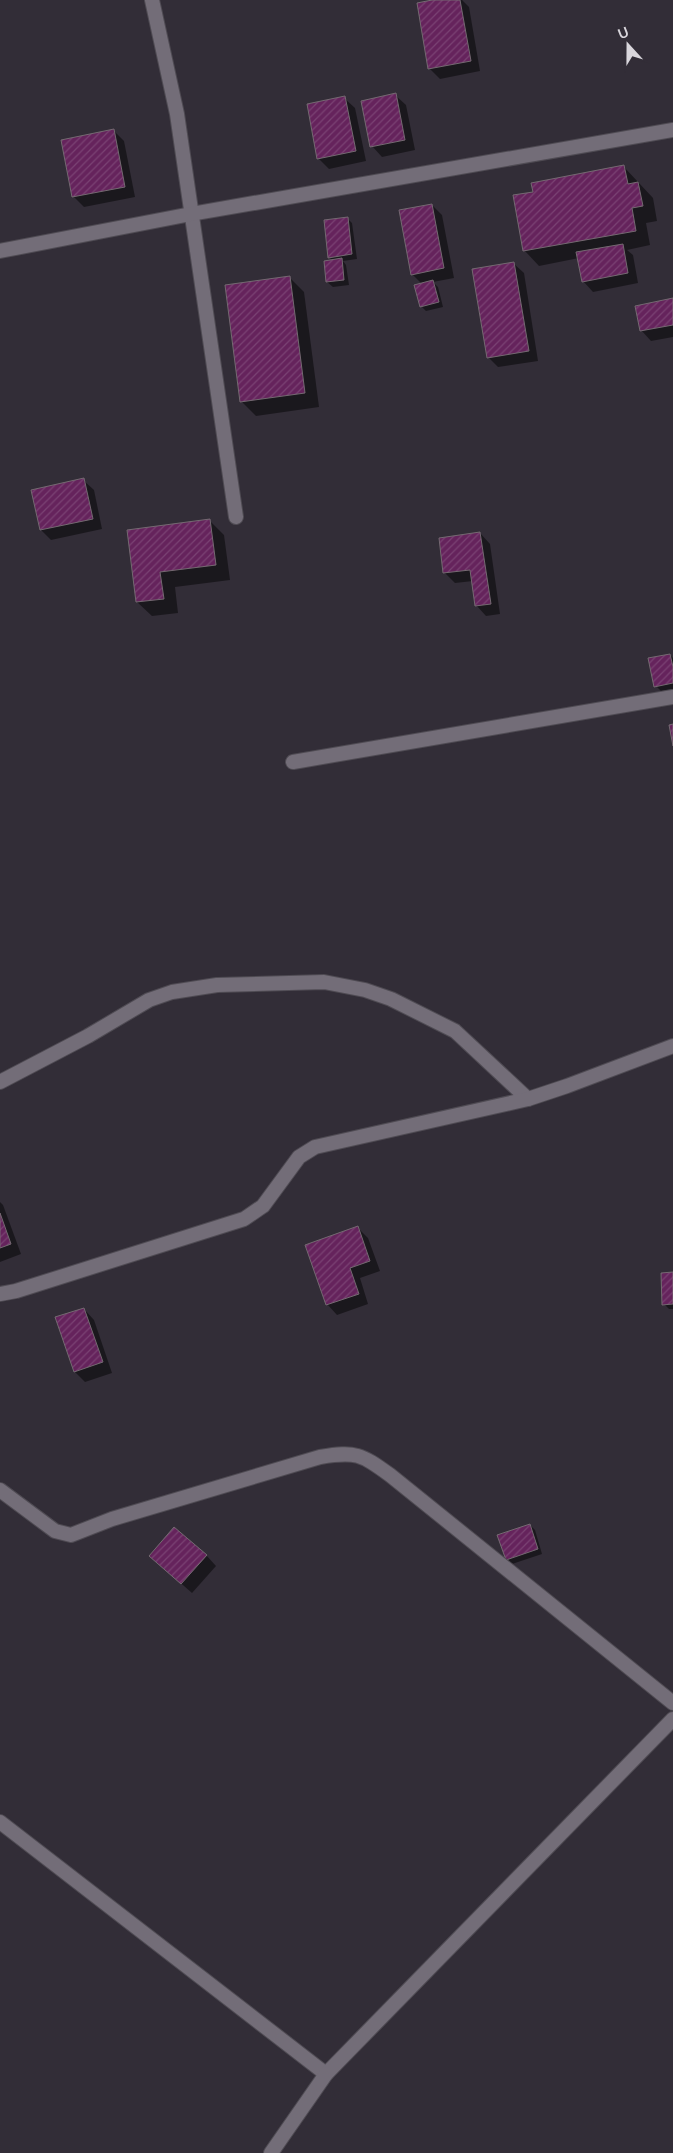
<svg xmlns="http://www.w3.org/2000/svg" width="673" height="2153" font-family="Lato,sans-serif">
	<style>
		.shadow { fill: #0007 }
		.building { fill: url(#building-hatch); stroke: #746971 }
		.lines { fill: none; stroke-linecap: round; stroke-linejoin: round }
		.minor-casing { stroke: #4f4b53; stroke-width: 16 }
		.minor { stroke: #736d78; stroke-width: 14 }
	</style>
	<defs>
		<pattern id="building-hatch" width="6" height="6" patternUnits="userSpaceOnUse" patternTransform="scale(1.25)"><rect width="6" height="6" fill="#65235c"/><path d="M-1 1l2-2M0 6l6-6M5 7l2-2" fill="none" stroke="#7a4273"/></pattern>
	</defs>
	<rect width="100%" height="100%" fill="#322d37"/>
	<g class="shadow">
		<polygon points="440,0 462,0 469,7 480,71 440,79 429,68"/>
		<polygon points="395,95 406,105 415,150 382,157 372,146"/>
		<polygon points="344,98 355,108 366,161 329,169 318,158"/>
		<polygon points="114,131 124,141 135,197 84,207 74,197"/>
		<polygon points="624,167 653,198 657,221 646,223 650,245 627,250 633,255 638,283 593,292 583,281 579,258 539,266 525,251 515,196 534,193"/>
		<polygon points="432,205 442,215 454,278 433,282 438,287 443,307 426,311 421,306 422,284 412,274"/>
		<polygon points="347,218 352,223 357,259 343,261 346,265 349,285 333,287 327,282 333,261 329,257"/>
		<polygon points="513,263 524,273 538,361 498,367 488,357"/>
		<polygon points="289,277 304,292 319,407 256,416 241,401"/>
		<polygon points="673,300 673,337 651,341 641,330"/>
		<polygon points="83,480 94,490 102,529 51,540 41,530"/>
		<polygon points="209,520 224,535 230,580 175,587 178,613 152,616 137,602 128,531"/>
		<polygon points="480,533 490,544 500,614 486,616 476,605 473,581 455,583 445,573"/>
		<polygon points="670,655 673,658 673,689 661,691 656,686"/>
		<polygon points="0,1202 3,1205 21,1254 0,1262"/>
		<polygon points="358,1228 368,1238 380,1271 360,1278 368,1304 337,1315 327,1304"/>
		<polygon points="673,1273 673,1309 669,1309 664,1304"/>
		<polygon points="84,1309 94,1320 112,1373 85,1382 75,1372"/>
		<polygon points="530,1525 535,1530 542,1554 512,1564 507,1559"/>
		<polygon points="206,1555 216,1566 192,1593 150,1556"/>
	</g>
	<g class="building">
		<polygon points="432,0 460,0 471,61 428,69 417,3"/>
		<polygon points="396,93 405,140 370,147 361,101"/>
		<polygon points="345,96 356,151 317,159 307,104"/>
		<polygon points="114,129 125,187 72,197 61,140"/>
		<polygon points="624,165 628,184 638,182 643,206 632,208 636,231 523,251 513,195 533,192 531,183"/>
		<polygon points="432,204 444,268 411,275 399,210"/>
		<polygon points="348,217 352,254 328,258 324,220"/>
		<polygon points="623,244 628,273 582,282 576,252"/>
		<polygon points="342,258 344,280 326,282 324,261"/>
		<polygon points="514,262 529,351 487,358 472,269"/>
		<polygon points="290,276 305,393 240,402 225,285"/>
		<polygon points="433,280 439,302 420,307 414,285"/>
		<polygon points="673,298 673,325 640,331 635,306"/>
		<polygon points="84,478 93,519 40,530 31,490"/>
		<polygon points="210,519 216,565 160,572 164,599 136,602 127,530"/>
		<polygon points="480,532 491,604 475,606 470,570 443,573 439,538"/>
		<polygon points="670,654 673,667 673,683 654,687 648,658"/>
		<polygon points="673,724 673,746 669,725"/>
		<polygon points="0,1213 11,1244 0,1248"/>
		<polygon points="358,1226 370,1261 350,1268 359,1294 326,1305 305,1245"/>
		<polygon points="673,1272 673,1304 662,1305 661,1273"/>
		<polygon points="84,1308 103,1362 74,1372 55,1317"/>
		<polygon points="530,1524 538,1549 506,1560 497,1535"/>
		<polygon points="174,1527 207,1555 181,1584 149,1556"/>
	</g>
	<g class="lines">
		<g class="minor-casing">
			<g id="minor">
				<polyline points="152,0 177,114 236,517"/>
				<polyline points="0,251 191,214 673,130"/>
				<polyline points="293,762 673,697"/>
				<polyline points="0,1082 88,1036 149,1000 172,992 217,985 324,982 365,990 391,999 455,1031 528,1099"/>
				<polyline points="0,1294 16,1291 244,1219 263,1206 299,1157 315,1147 528,1099 567,1086 673,1046"/>
				<path d="M0,1490L55,1531L71,1535L112,1519L320,1457C356,1451 361,1454 390,1475L673,1703"/>
				<polyline points="0,1822 326,2074"/>
				<polyline points="271,2153 326,2074 673,1719"/>
			</g>
		</g>
		<use href="#minor" class="minor"/>
	</g>
	<g transform="translate(628 45) rotate(339)" stroke="#322d37" stroke-width="4" paint-order="stroke">
	<path d="M0-4L9 19L0 12L-9 19Z" fill="#d9d6dc"/>
	<text y="-8" font-size="14" font-weight="bold" text-anchor="middle" fill="#d9d6dc">U</text>
	</g>
</svg>
